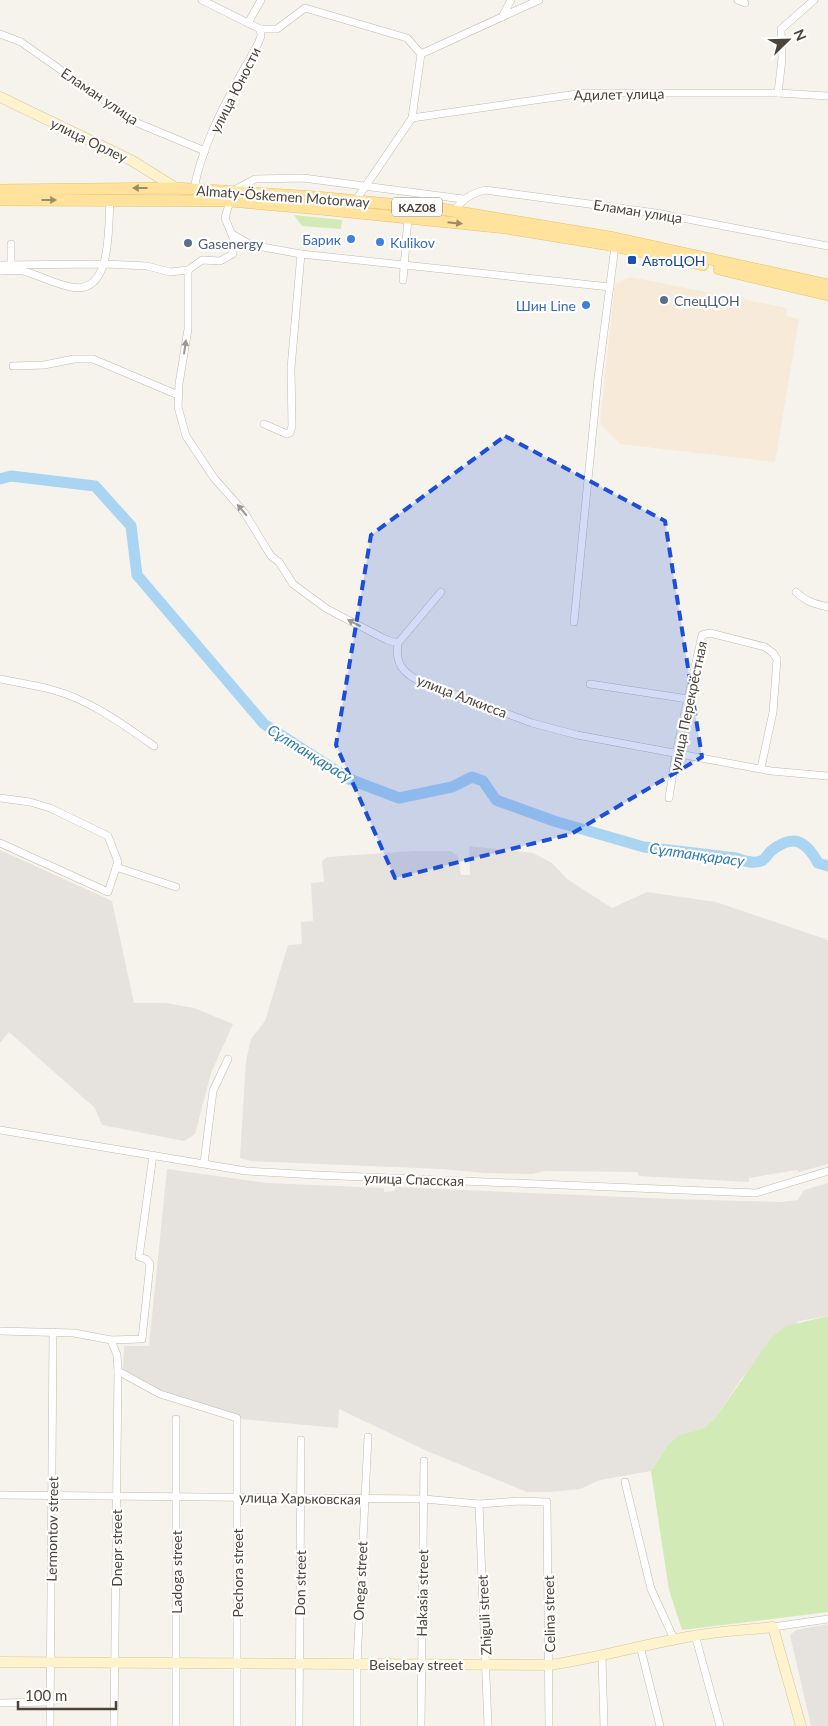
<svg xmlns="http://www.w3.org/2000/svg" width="828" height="1726" font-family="Lato,sans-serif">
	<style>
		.commercial { fill: #f7ead8 }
		.industrial { fill: #e6e2dd }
		.green { fill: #d2eab5 }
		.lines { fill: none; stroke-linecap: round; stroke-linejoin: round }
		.river { stroke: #a9d4f2; stroke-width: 11 }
		.street-casing { stroke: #c2bbae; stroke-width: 8 }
		.secondary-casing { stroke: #d6c79b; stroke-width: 11 }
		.primary-casing { stroke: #e6c16a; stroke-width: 12 }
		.street { stroke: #fff; stroke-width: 7 }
		.secondary { stroke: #fff3cd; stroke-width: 10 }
		.primary { stroke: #ffe39c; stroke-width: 11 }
		.oneway { fill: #9c8c66 }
		.oneway2 { fill: #9c9892 }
		.marked { fill: #1d4ed8; fill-opacity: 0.2; stroke: #1d4ed8; stroke-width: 4; stroke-dasharray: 10 6; stroke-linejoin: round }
		.shop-dot { fill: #3f7fe0; stroke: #fff; stroke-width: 2 }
		.service-dot { fill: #5c6f8a; stroke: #fff; stroke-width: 2 }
		.transit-dot { fill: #1a4fb4; stroke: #fff; stroke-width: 2 }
		.labels { text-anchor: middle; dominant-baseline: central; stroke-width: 4.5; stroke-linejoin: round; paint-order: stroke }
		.shield { fill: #fff; stroke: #817c74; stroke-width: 1 }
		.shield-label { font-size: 12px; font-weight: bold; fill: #4b4439 }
		.street-label { font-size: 14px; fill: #4b4439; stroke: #fff }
		.shop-label { font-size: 14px; fill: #366cbe; stroke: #fff; text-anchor: end }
		.service-label { font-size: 14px; fill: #4e5e75; stroke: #fff; text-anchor: start }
		.transit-label { font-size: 14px; fill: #164399; stroke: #fff; text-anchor: start }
		.water-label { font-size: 15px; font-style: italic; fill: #2e7ab2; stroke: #fff }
	</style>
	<rect width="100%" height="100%" fill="#f6f3ec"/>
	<polygon class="commercial" points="631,277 787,308 786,316 799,319 775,462 620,444 600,424 615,284"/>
	<g class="industrial">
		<polygon points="469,846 533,853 552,863 567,879 612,908 647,892 716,902 828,940 828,1164 799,1172 797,1170 749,1178 749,1182 639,1176 637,1172 545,1171 532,1174 484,1173 441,1169 251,1161 240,1158 246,1061 251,1039 265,1021 288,945 302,944 301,922 313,921 311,883 324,882 322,861 327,857 414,851 451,851 458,856 461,875 470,875"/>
		<polygon points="0,850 112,901 134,1003 166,1003 194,1008 233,1024 211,1073 195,1134 184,1141 102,1125 95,1108 9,1032 0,1043"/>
		<polygon points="167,1169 267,1183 384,1188 384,1192 394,1191 396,1187 671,1199 781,1202 798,1200 804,1190 828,1183 828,1316 799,1321 742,1378 716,1417 704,1428 679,1435 668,1445 651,1471 600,1480 580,1489 550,1492 527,1492 427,1451 339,1409 338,1428 240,1419 139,1385 123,1369 124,1346 149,1346"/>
		<polygon points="828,1624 828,1726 811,1726 790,1635 796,1630"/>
	</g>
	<g class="green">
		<polygon points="294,215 342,220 341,229 302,226"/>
		<polygon points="828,1316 828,1612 682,1630 669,1590 651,1471 668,1445 679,1435 704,1428 716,1417 772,1337 787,1326"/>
	</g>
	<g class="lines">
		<path class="river" d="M0,479L11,476L95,486L131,526L137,575L264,724L349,779L399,798L452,787L472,777L483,781L496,800L554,821L644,847L736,858C744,861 755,865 763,860C766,858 768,854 771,851C794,833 806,841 818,863L828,866"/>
		<g class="street-casing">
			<g id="street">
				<polyline points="738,0 745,3"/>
				<polyline points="502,17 511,0"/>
				<polyline points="248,23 261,0"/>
				<polyline points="260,29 277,29 305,8 407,38 421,54"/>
				<polyline points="0,34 21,42 135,122 205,151"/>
				<polyline points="421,54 539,0"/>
				<polyline points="778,93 782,59 781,29 814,0"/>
				<polyline points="412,118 584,93 778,93 828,96"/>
				<path d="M194,189C201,150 220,113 239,78C246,64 256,51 261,36L260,29L202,0"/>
				<polyline points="234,190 255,179 303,178 463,199"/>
				<polyline points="356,200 412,118 421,54"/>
				<polyline points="230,201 225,218 234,240 233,254 220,261 202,260 188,270 188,329 179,384 178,407 186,436 214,478 244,512 271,556 279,562 293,584 327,609 387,640 398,643"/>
				<path d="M454,211C463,199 470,194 485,190L656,213L828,246"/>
				<polyline points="232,234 251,245 301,254 610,287"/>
				<polyline points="0,265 105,264 147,266 170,272 188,270"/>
				<polyline points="11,268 11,244"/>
				<path d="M0,271C7,271 16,270 23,271C39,275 54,284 71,287C113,296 108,226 110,199"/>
				<polyline points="403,280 408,218"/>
				<polyline points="13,366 44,365 74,359 93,359 178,395"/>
				<polyline points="264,424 287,434 290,433 292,426 291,368 301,254"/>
				<path d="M796,592C806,602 815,604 828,607"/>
				<polyline points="574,622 598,378 615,246"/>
				<path d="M398,643C395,663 402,672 419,681L532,723L577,735L771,771L828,776"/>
				<polyline points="398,643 441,592"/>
				<path d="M0,679C18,683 36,685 53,690C90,700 124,725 154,746"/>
				<polyline points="590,684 688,699"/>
				<polyline points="0,798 30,802 50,808 108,836 118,862 108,892 0,843"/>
				<polyline points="669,798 676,753 702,635 710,633 765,647 773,653 777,659 773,712 761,768"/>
				<polyline points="116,867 176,887"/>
				<polyline points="0,1130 246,1171 316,1175 756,1193 828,1171"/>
				<polyline points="204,1163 213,1091 228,1059"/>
				<polyline points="0,1331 74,1333 111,1340 142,1339 150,1264 146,1259 139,1257 153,1155"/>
				<polyline points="111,1340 117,1355 118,1371 160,1394 237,1418 237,1726"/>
				<polyline points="176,1419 176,1726"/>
				<polyline points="625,1482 651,1589 674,1639"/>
				<polyline points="0,1495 424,1499 479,1504 519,1501 547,1502 549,1726"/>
				<polyline points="479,1504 488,1726"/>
				<polyline points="773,1627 828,1619"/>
				<polyline points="695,1635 720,1726"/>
				<polyline points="640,1646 660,1726"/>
				<polyline points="602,1657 604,1726"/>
				<polyline points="0,1703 50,1702"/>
				<polyline points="50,1726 53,1332"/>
				<polyline points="114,1726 118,1371"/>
				<polyline points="299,1726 301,1440"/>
				<polyline points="357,1726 357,1664 368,1437"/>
				<polyline points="421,1726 424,1461"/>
			</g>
		</g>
		<g class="secondary-casing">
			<g id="secondary">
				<polyline points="0,97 131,160 176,188"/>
				<path d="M0,1662L550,1665C598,1658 645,1644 693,1636C719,1631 747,1630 773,1627L801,1726"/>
			</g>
		</g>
		<g class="primary-casing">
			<g id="primary">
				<polyline points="0,190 176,188 316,197 441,209 615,238 828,285"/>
				<polyline points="0,200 230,201 320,209 506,228 604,244 703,265"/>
				<polyline points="719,269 828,295"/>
			</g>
		</g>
		<use href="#street" class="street"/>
		<use href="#secondary" class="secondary"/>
		<use href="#primary" class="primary"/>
	</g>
	<defs><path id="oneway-solid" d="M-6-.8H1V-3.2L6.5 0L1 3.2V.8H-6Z" transform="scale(1.25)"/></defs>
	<g class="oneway">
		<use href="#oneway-solid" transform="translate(140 188) rotate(180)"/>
		<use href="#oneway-solid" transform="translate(49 200)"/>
		<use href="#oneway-solid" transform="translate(455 223) rotate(6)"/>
	</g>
	<g class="oneway2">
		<use href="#oneway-solid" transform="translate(185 347) rotate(-82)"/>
		<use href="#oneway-solid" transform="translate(242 510) rotate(-130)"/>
		<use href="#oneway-solid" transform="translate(354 623) rotate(-153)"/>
	</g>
	<path class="marked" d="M505,436L665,521L702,757L571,834L395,878L336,745L371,535Z"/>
	<g class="shop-dot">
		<circle cx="351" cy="239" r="5"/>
		<circle cx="380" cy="242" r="5"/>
		<circle cx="586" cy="305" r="5"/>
	</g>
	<g class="service-dot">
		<circle cx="188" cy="243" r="5"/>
		<circle cx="664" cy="300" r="5"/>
	</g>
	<rect class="transit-dot" x="627" y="255" width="10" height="10" rx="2.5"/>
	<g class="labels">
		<rect class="shield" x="392" y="197.5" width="50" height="19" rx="4"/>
		<g class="shield-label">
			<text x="417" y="207">KAZ08</text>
		</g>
		<g class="street-label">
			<text transform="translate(235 90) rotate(-63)">улица Юности</text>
			<text transform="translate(619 94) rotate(-1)">Адилет улица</text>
			<text transform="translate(100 96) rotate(34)">Еламан улица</text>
			<text transform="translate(89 140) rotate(26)">улица Орлеу</text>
			<text transform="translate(283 196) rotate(4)">Almaty-Öskemen Motorway</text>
			<text transform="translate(638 211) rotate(9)">Еламан улица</text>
			<text transform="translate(462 696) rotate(21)">улица Алкисса</text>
			<text transform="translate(688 706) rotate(-78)">улица Перекрёстная</text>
			<text transform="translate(414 1179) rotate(2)">улица Спасская</text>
			<text transform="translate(300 1498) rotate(1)">улица Харьковская</text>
			<text transform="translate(52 1529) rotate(-89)">Lermontov street</text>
			<text transform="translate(116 1548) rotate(-90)">Dnepr street</text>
			<text transform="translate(176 1572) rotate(-90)">Ladoga street</text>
			<text transform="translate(237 1573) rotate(-90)">Pechora street</text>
			<text transform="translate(360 1581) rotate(-87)">Onega street</text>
			<text transform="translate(300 1583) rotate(-89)">Don street</text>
			<text transform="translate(422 1593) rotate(-89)">Hakasia street</text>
			<text transform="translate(549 1614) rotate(-91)">Celina street</text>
			<text transform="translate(484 1615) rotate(-93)">Zhiguli street</text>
			<text x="416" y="1664">Beisebay street</text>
		</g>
		<g class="shop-label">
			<text x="341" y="239">Барик</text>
			<text x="390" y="242" text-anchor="start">Kulikov</text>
			<text x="576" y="305">Шин Line</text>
		</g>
		<g class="service-label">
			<text x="198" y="243">Gasenergy</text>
			<text x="674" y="300">СпецЦОН</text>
		</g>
		<g class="transit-label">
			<text x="642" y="260">АвтоЦОН</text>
		</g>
		<g class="water-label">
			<text transform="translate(310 753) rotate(32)">Сұлтанқарасу</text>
			<text transform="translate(697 854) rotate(8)">Сұлтанқарасу</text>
		</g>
	</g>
	<g transform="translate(788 40) rotate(67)" stroke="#ffffff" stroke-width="4" paint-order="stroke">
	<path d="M0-4L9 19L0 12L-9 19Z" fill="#4b4439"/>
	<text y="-8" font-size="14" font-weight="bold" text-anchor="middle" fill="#4b4439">N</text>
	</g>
	<path d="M18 1701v8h98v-8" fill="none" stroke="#4b4439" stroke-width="2.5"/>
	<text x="25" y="1701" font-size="15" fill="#4b4439" stroke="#ffffff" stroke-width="4" paint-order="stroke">100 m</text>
</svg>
